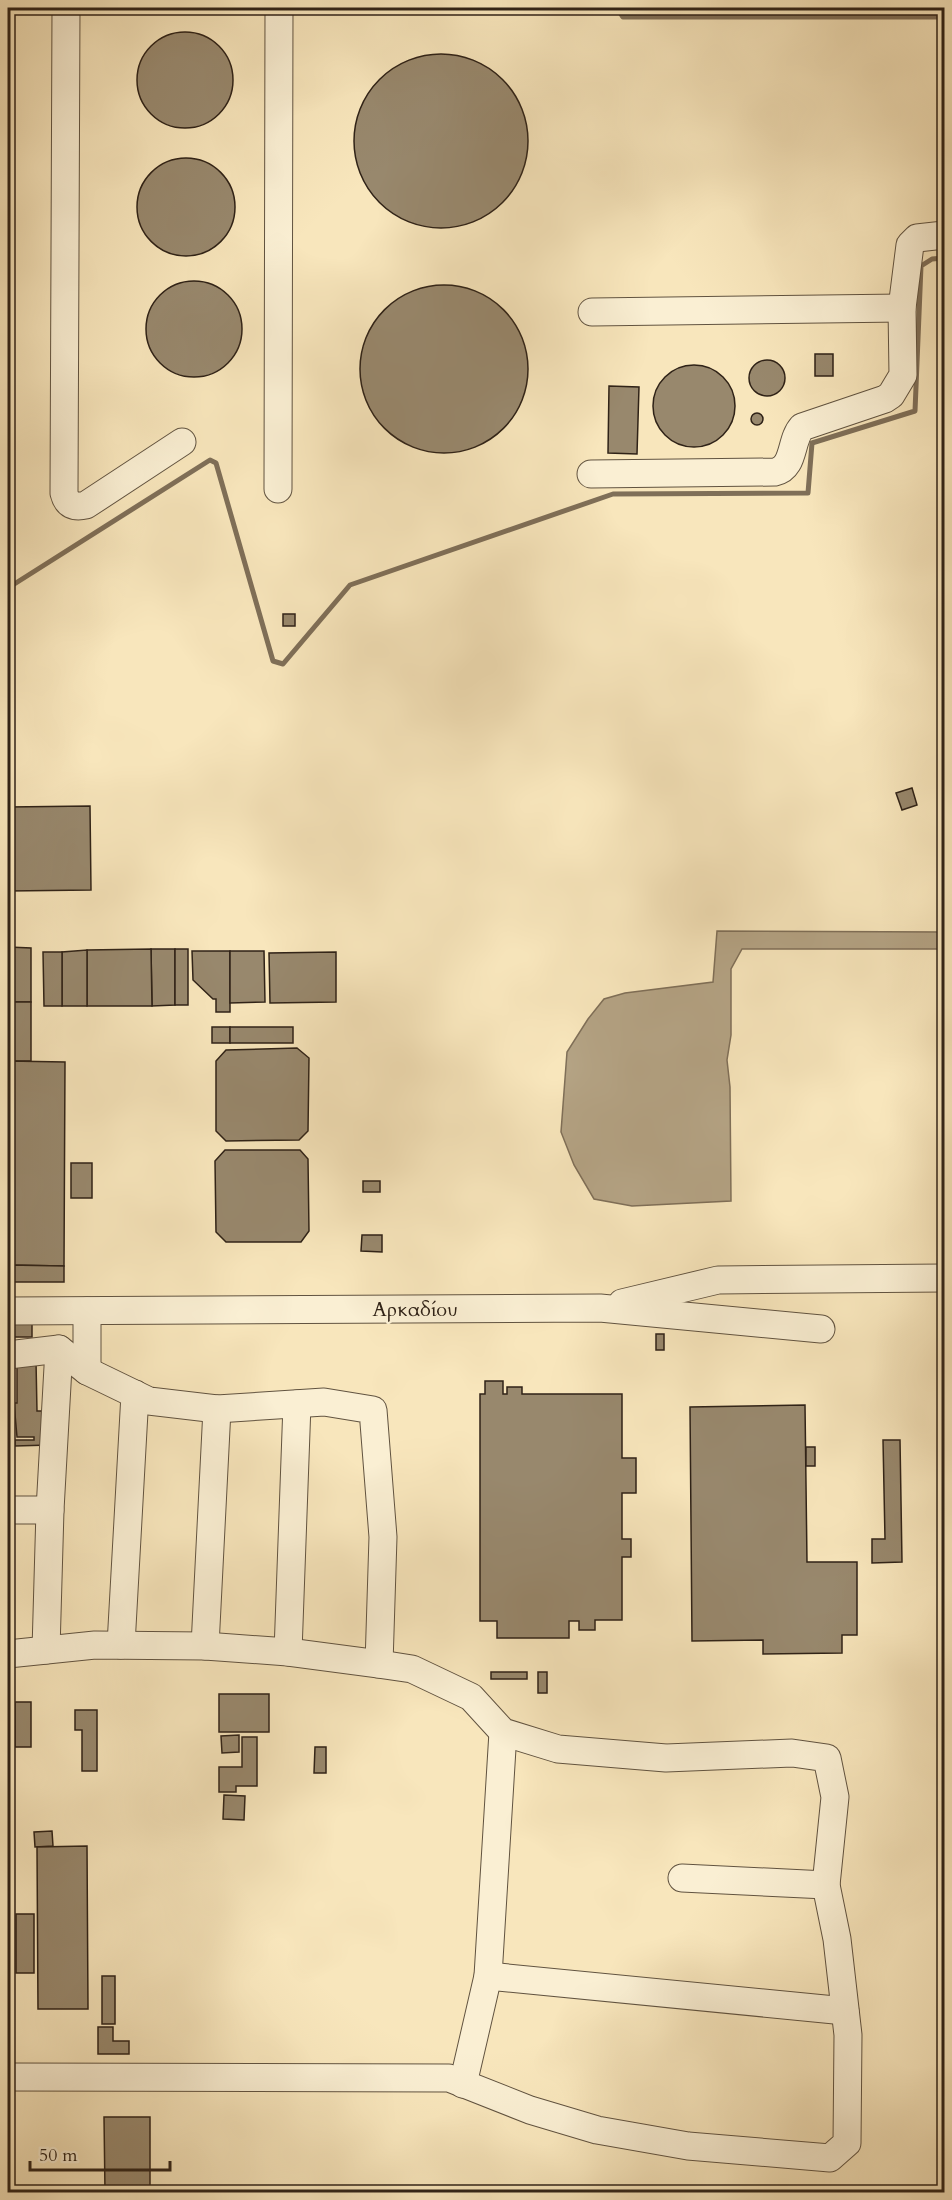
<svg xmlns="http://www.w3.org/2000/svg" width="952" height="2200" font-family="Cardo,serif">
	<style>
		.green { fill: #d6c5a0; stroke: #82745c; stroke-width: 1.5 }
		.water { fill: #b4a384; stroke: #7f6f58; stroke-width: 1.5 }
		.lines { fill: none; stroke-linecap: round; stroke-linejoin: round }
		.stream { stroke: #7f6f58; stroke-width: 5 }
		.building { fill: #98886d; stroke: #2f2217; stroke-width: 1.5 }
		.minor-casing { stroke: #615340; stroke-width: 29 }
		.minor { stroke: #faefd3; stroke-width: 27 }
		.labels { text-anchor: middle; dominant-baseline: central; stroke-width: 4.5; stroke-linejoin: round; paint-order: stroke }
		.street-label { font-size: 20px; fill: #2f2217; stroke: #faefd3 }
	</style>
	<rect width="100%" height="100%" fill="#f8e6bc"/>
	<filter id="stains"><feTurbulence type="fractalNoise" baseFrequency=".00333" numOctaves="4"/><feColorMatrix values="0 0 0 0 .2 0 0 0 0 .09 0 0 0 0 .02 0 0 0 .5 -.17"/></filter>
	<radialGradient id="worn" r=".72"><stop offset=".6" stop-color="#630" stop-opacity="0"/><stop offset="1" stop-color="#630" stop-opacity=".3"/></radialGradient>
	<polygon class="green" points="942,1304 944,1304 944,2192 938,2192"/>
	<polygon class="water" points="717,931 944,932 944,949 742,949 731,969 731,1035 727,1060 730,1087 731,1201 632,1206 594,1199 574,1165 561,1132 567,1052 588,1019 604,999 625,993 713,982"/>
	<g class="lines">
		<g class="stream">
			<polyline points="617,8 623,17 944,17"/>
			<polyline points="8,588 210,460 216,463 273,661 283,664 350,585 613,494 808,493 812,443 915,411 921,266 932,259 944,258"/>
		</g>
	</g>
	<g class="building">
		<circle cx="185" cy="80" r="48"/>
		<circle cx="441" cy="141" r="87"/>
		<circle cx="186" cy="207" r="49"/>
		<circle cx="194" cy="329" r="48"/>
		<circle cx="444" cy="369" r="84"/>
		<rect x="815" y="354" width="18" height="22"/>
		<circle cx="767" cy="378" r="18"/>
		<circle cx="694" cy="406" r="41"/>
		<polygon points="609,386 639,387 637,454 608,453"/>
		<circle cx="757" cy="419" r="6"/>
		<rect x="283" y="614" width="12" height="12"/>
		<polygon points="912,788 917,805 902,810 896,793"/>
		<polygon points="90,806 91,890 8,891 8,807"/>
		<polygon points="8,947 31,948 31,1002 8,1002"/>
		<polygon points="151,949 175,949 175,1005 152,1006"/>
		<polygon points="151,949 152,1006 87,1006 87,950"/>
		<rect x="175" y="949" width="13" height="56"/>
		<polygon points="87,950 87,1006 62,1006 62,952"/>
		<polygon points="192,951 230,951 230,1012 216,1012 216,999 213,999 193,980"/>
		<polygon points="230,951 264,951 265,1002 230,1003"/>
		<polygon points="43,952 62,952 62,1006 44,1006"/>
		<polygon points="336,952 336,1002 270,1003 269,953"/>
		<rect x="8" y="1002" width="23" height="59"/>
		<rect x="212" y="1027" width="18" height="16"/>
		<rect x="230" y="1027" width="63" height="16"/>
		<polygon points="297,1048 309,1058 308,1131 299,1140 226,1141 216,1131 216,1061 226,1050"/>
		<polygon points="8,1061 65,1062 64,1266 8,1265"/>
		<polygon points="225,1150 300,1150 308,1159 309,1231 301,1242 226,1242 216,1232 215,1161"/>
		<rect x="71" y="1163" width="21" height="35"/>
		<rect x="363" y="1181" width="17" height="11"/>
		<polygon points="362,1235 382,1235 382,1252 361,1251"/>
		<polygon points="8,1265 64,1266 64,1282 8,1282"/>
		<rect x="13" y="1324" width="19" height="13"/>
		<rect x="656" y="1334" width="8" height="16"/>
		<polygon points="17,1361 36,1361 37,1411 44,1411 49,1445 15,1446 15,1440 34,1440 34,1437 17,1437 14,1403 17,1403"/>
		<polygon points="485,1381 503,1381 503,1394 507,1394 507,1387 522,1387 522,1394 622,1394 622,1458 636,1458 636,1493 622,1493 622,1539 631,1539 631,1557 622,1557 622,1620 595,1620 595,1630 579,1630 579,1621 569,1621 569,1638 497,1638 497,1621 480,1621 480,1394 485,1394"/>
		<polygon points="805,1405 807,1562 857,1562 857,1635 842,1635 842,1653 763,1654 763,1640 692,1641 690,1407"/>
		<polygon points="883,1440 900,1440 902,1562 872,1563 872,1539 885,1539"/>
		<rect x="806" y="1447" width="9" height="19"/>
		<rect x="491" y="1672" width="36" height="7"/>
		<rect x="538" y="1672" width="9" height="21"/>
		<rect x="219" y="1694" width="50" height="38"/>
		<rect x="15" y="1702" width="16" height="45"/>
		<polygon points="75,1710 97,1710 97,1771 82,1771 82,1730 75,1730"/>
		<polygon points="239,1735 239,1752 222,1753 221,1736"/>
		<polygon points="242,1737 257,1737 257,1786 236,1786 236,1792 219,1792 219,1767 242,1767"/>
		<polygon points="315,1747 326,1747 326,1773 314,1773"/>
		<polygon points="224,1795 245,1796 244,1820 223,1819"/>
		<polygon points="52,1831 53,1846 35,1847 34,1832"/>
		<polygon points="87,1846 88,2009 38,2009 37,1847"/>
		<rect x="16" y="1914" width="18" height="59"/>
		<rect x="102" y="1976" width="13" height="48"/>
		<polygon points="98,2027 113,2027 113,2041 129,2041 129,2054 98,2054"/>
		<polygon points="104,2117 150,2117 150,2192 105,2192"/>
	</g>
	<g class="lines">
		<g class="minor-casing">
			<g id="minor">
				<path d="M66,8L64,493C67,505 74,508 86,505L182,442"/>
				<polyline points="592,312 902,308"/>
				<path d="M591,474L775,472C795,468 790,440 802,427L885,399L891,395L903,375L902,308L910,245L917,238L944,235"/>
				<polyline points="278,489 279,8"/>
				<polyline points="622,1303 718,1280 944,1278"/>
				<polyline points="8,1311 600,1308 821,1329"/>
				<polyline points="87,1311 87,1371"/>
				<polyline points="8,1355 59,1349 87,1371 149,1401 217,1409 324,1402 373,1410 383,1537 379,1664"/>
				<polyline points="8,1510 50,1510"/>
				<polyline points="121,1645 135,1394"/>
				<polyline points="205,1646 217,1409"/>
				<polyline points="46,1650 50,1510 59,1349"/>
				<polyline points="288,1652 297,1404"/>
				<polyline points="8,1654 95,1645 205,1646 288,1652 379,1664 412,1669 471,1697 503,1732 558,1749 666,1758 792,1753 827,1758 835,1797 826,1885 837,1939 848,2035 847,2143 830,2158 688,2146 597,2130 530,2110 449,2078 8,2077"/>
				<polyline points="682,1878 826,1885"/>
				<polyline points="488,1976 845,2011"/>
				<polyline points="463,2084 488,1976 503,1732"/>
			</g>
		</g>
		<use href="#minor" class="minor"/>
	</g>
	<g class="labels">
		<g class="street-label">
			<text x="415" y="1309">Αρκαδίου</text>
		</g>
	</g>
	<rect width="952" height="2200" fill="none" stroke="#f8e6bc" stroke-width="30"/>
	<rect x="9" y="9" width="934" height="2182" fill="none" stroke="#2f2217" stroke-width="3"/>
	<rect x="15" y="15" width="922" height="2170" fill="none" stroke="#2f2217" stroke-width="1.5"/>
	<path d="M30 2161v9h140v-9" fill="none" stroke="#2f2217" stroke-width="3"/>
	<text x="39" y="2161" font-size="18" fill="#2f2217" stroke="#faefd3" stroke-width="4.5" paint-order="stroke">50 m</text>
	<rect width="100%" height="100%" filter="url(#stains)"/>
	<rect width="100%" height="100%" fill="url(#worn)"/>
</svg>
